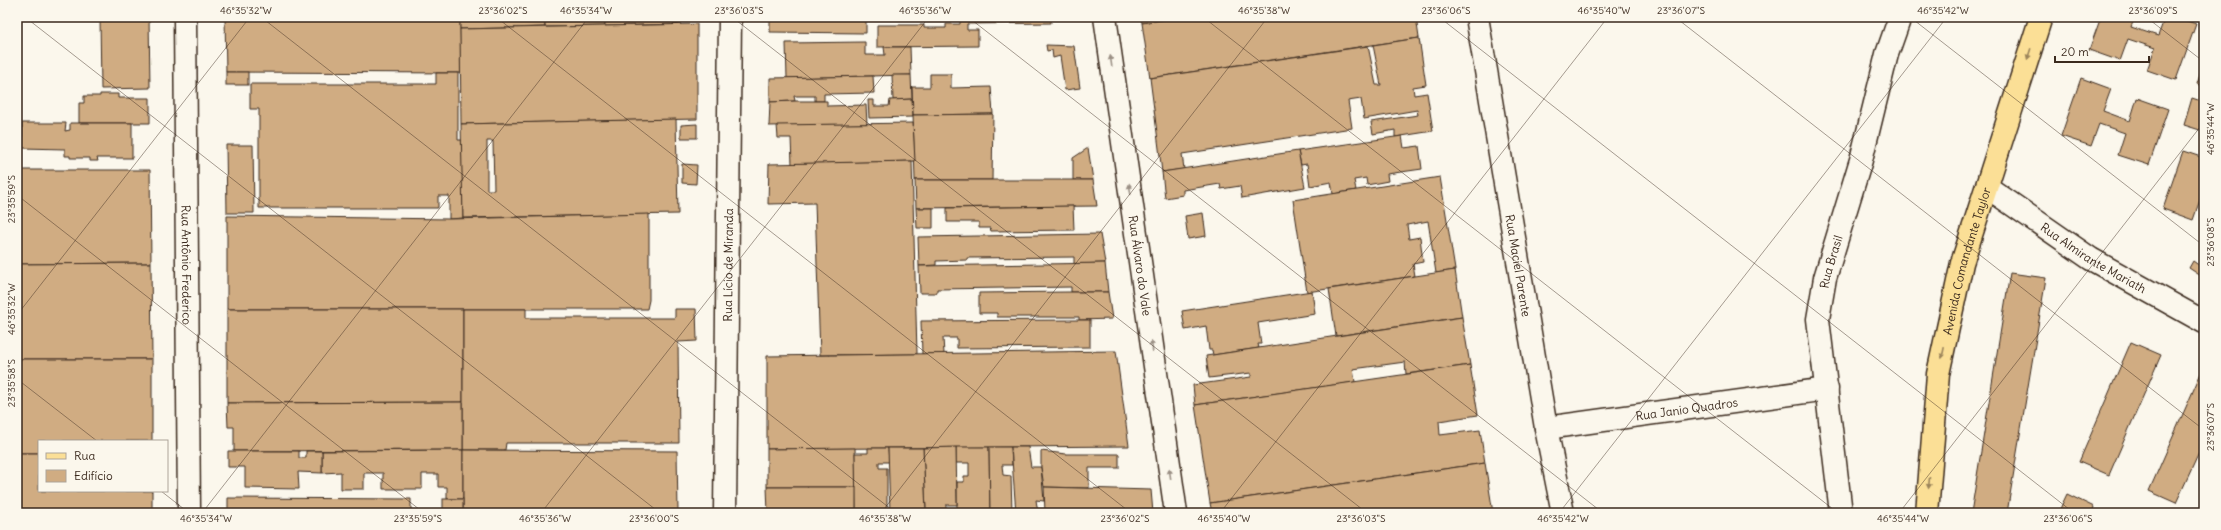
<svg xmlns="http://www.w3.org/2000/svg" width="2221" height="530" font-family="Delius,sans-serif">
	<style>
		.building { fill: #d0ac82; stroke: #3b2a1e; fill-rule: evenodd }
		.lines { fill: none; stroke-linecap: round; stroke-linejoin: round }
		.minor-casing { stroke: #3b2a1e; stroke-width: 25 }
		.primary-casing { stroke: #3b2a1e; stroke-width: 25 }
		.minor { stroke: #fbf7ec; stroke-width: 22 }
		.primary { stroke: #fbdf96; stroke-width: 22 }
		.oneway { fill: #9b845a }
		.oneway2 { fill: #9b9085 }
		.ticks { fill: none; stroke: #3b2a1e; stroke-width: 1; stroke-opacity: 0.45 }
		.labels { text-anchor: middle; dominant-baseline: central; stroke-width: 3.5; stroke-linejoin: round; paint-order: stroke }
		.street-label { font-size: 12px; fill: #3b2a1e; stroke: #fbf7ec }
		.neatline { fill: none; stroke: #3b2a1e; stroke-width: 1.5 }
		.ticks-label { font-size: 10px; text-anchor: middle; fill: #3b2a1e }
	</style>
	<rect width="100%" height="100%" fill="#fbf7ec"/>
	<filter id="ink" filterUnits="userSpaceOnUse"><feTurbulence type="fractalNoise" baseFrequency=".025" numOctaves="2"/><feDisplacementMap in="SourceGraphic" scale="8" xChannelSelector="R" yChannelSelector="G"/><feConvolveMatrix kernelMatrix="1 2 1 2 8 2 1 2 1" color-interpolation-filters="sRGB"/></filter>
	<g filter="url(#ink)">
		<g class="building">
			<polygon points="100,17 149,17 150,88 101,89"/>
			<polygon points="225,17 460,17 461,73 226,72"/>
			<polygon points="460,17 545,17 545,27 460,29"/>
			<polygon points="545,17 605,17 605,26 545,27"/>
			<polygon points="605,17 678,17 678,24 605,26"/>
			<polygon points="770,17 866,17 866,33 770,32"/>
			<polygon points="960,17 1051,17 1051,23 967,24 967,30 978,30 978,46 877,47 877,25 924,25 924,28 946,28 946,24 960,24"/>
			<polygon points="1141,17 1180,17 1142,23"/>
			<polygon points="1180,17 1416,17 1419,38 1150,78 1142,23"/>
			<polygon points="2101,17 2135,17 2131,27 2158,36 2165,17 2176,17 2196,24 2176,80 2147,70 2155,48 2128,39 2120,61 2089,50"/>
			<polygon points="697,24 697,119 461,124 460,29"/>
			<polygon points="1419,38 1426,85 1413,87 1414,95 1427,93 1433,131 1395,137 1395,130 1373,134 1371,122 1418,115 1417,110 1364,119 1361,99 1348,101 1352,128 1182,154 1184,169 1162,172 1150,78 1368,46 1376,85 1381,85 1373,45"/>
			<polygon points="865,42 865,55 885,55 884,47 910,47 911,75 787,78 786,43"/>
			<polygon points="1046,45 1074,46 1080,88 1065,90 1060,56 1053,58 1052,50 1047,51"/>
			<polygon points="2204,62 2204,87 2197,84"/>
			<rect x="226" y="72" width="22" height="13"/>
			<polygon points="436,73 458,73 458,140 462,140 463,218 449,219 449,196 438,196 438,208 259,208 259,109 250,109 250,84 436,84"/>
			<polygon points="930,74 951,74 951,88 991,87 993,114 913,115 912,87 930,87"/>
			<polygon points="892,75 911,75 912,99 893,100"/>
			<polygon points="873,76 874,93 824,94 824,101 815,101 815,96 794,96 795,101 770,102 770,78"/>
			<polygon points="2081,78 2111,89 2103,111 2130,121 2137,98 2168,109 2149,165 2118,155 2125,133 2099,124 2091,146 2061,136"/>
			<polygon points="100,94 118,94 118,98 150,98 150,123 79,123 79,103 84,103 84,96 100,96"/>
			<polygon points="2192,98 2204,102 2203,131 2184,125"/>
			<polygon points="912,99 913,117 869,118 868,100 874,100 874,106 889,106 890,100"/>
			<polygon points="795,101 827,101 827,106 866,105 867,124 769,126 770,102"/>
			<polygon points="993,114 992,180 915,180 913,115"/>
			<path d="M676,119L678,214L463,218L461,124ZM487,141H493L494,190H487Z"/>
			<polygon points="22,123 66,123 65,131 70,130 70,123 132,123 132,158 97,158 98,161 90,161 90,158 70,158 70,156 65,156 65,149 22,148"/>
			<polygon points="913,123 915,161 792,164 791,138 778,138 777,125"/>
			<polygon points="697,124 697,138 681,138 681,125"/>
			<polygon points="1402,136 1404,148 1419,146 1422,169 1387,174 1388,181 1367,185 1366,178 1354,180 1356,190 1333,194 1331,182 1310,186 1307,164 1301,165 1298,151"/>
			<polygon points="226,145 253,145 254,213 227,213"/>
			<polygon points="1088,148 1093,180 1073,180 1073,158"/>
			<polygon points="1298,151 1305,187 1242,198 1240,186 1221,189 1220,184 1183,190 1183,195 1165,198 1162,172"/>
			<polygon points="2183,151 2204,158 2204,198 2201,197 2193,220 2163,209"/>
			<polygon points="912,161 917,354 820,355 815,203 768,204 769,164"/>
			<polygon points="682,164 697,165 696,184 682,183"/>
			<polygon points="17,170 150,170 151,263 17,264"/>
			<polygon points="1440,177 1455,270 1436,273 1428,221 1407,225 1409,239 1420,237 1423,262 1413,264 1415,276 1307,292 1293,200"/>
			<polygon points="915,180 1093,180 1097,206 916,208"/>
			<polygon points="1073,206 1074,230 991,231 990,228 979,228 979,222 947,222 947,208"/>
			<polygon points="916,208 933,208 933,228 917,228"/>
			<polygon points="1203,213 1206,236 1188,239 1185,216"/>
			<polygon points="649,214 649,300 647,309 227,309 227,216 449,219"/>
			<polygon points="1100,234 1105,263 1074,264 1074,257 967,258 967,260 936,261 936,265 919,266 918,237"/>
			<polygon points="2193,261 2204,269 2204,278 2189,268"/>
			<polygon points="151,263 152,359 17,359 17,264"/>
			<polygon points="1105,263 1108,292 1071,292 1071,287 937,289 937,293 920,293 919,266"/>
			<polygon points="1455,270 1462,317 1336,336 1329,289"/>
			<polygon points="2010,273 2046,278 2007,513 1971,513"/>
			<polygon points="1312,291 1315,314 1258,323 1261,344 1258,344 1259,348 1213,355 1212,350 1209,350 1206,326 1185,330 1182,311"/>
			<polygon points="1071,292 1108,292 1112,319 1079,320 1079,317 997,317 997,313 979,313 979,293"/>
			<polygon points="227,309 463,309 463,402 227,403"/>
			<polygon points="463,309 526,309 526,318 675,318 675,309 696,309 697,341 678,342 679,443 506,443 505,450 463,450"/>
			<polygon points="1462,317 1470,365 1406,374 1405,362 1353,369 1355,382 1195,405 1193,385 1251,377 1251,373 1209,378 1206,356"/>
			<polygon points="1079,320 1090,320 1090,347 957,348 957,338 943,338 944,354 922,354 921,321"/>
			<polygon points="2131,342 2161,355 2109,475 2079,462"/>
			<polygon points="1116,351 1129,446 767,449 767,356"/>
			<polygon points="17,359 152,359 152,441 39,441 39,453 17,453"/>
			<polygon points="1470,365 1478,415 1439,421 1440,435 1480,430 1485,463 1210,503 1195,405"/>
			<polygon points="2201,373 2204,375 2204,442 2176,503 2149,491"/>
			<polygon points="463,402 463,450 234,451 234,427 228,427 227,403"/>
			<polygon points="956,447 989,447 990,513 957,513 957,482 964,482 964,476 969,476 969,463 956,463"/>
			<polygon points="956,447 957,505 946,505 946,512 926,511 923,448"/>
			<polygon points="989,447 1011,447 1012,465 1002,465 1003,475 1011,476 1012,513 990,513"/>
			<polygon points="1011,447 1028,447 1031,467 1041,467 1044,501 1036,500 1038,513 1016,513"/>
			<polygon points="855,448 856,487 767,487 767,449"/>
			<polygon points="868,448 888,448 889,462 879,462 879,468 887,468 887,512 885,513 856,513 855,453 868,453"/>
			<polygon points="888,448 923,448 926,511 890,513"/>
			<polygon points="463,450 463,499 447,499 447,487 438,487 438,474 422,474 422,489 383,489 383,473 364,473 364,489 341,489 341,472 322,473 322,451"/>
			<polygon points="463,450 677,451 678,513 463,513"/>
			<polygon points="228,451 299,451 299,458 306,458 306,451 322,451 322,473 298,472 299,489 245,488 245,467 228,467"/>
			<polygon points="1041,451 1066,454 1119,454 1119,468 1089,468 1089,488 1044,487 1041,467"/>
			<polygon points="17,453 39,453 39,491 152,491 152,513 17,513"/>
			<polygon points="1485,463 1493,513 1212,513 1210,503"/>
			<polygon points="767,487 856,487 856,513 768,513"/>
			<polygon points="1044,487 1151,490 1153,513 1045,513"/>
			<polygon points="2067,494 2094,507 2092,513 2058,513"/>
			<polygon points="228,498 411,499 411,513 228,513"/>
			<rect x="443" y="499" width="20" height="14"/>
			<polygon points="2143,509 2152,513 2141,513"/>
		</g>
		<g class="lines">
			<g class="minor-casing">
				<g id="minor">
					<path id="s1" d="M185,17L189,513"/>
					<path id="s2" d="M1105,17L1176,513"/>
					<path id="s3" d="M1477,17L1546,428L1563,513"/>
					<path id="s4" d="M1987,187L2091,259L2204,322"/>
					<path id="s5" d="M1546,428L1827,389"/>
					<path id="s6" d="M725,513L730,17"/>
					<path id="s7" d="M1841,513L1818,319L1825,278L1861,160L1887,54L1900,17"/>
				</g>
			</g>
			<g class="primary-casing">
				<g id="primary">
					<path id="s8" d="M1927,513L1938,374L1962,263L2041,17"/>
				</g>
			</g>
			<use href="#minor" class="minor"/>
			<use href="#primary" class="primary"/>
		</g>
		<defs><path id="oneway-solid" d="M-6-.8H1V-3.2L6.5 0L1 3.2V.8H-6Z"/></defs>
		<g class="oneway">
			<use href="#oneway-solid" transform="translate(2029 54) rotate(108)"/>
			<use href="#oneway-solid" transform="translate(1943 353) rotate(102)"/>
			<use href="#oneway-solid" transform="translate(1929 483) rotate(95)"/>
		</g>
		<g class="oneway2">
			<use href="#oneway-solid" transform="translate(1111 61) rotate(-98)"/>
			<use href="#oneway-solid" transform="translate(1130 189) rotate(-98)"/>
			<use href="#oneway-solid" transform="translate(1152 346) rotate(-98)"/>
			<use href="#oneway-solid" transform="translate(1170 474) rotate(-98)"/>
		</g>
	</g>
	<path class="ticks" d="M25,17L660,513M261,17L896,513M496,17L1131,513M732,17L1367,513M968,17L1603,513M1203,17L1838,513M1439,17L2074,513M1675,17L2204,430M1910,17L2204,246M2146,17L2204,62M17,195L424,513M17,315L250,17M17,379L97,441M161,491L189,513M202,513L589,17M541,513L929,17M881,513L1268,17M1220,513L1608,17M1559,513L1947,17M1899,513L2204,122"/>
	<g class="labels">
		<g class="street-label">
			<text stroke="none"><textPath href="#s4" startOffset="128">Rua Almirante Mariath</textPath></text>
			<text stroke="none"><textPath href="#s7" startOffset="254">Rua Brasil</textPath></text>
			<text stroke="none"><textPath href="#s8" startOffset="256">Avenida Comandante Taylor</textPath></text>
			<text stroke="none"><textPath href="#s1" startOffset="248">Rua Antônio Frederico</textPath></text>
			<text stroke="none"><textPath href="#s6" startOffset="248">Rua Lício de Miranda</textPath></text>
			<text stroke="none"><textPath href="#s2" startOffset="251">Rua Álvaro do Vale</textPath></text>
			<text stroke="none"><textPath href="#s3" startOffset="252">Rua Maciel Parente</textPath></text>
			<text stroke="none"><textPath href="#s5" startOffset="142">Rua Janio Quadros</textPath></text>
		</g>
	</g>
	<rect width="2221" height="530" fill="none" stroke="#fbf7ec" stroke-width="44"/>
	<rect x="38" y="440" width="130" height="52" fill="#fbf7ec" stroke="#aea59a"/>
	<rect x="46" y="453" width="20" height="6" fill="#fbdf96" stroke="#aea59a"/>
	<text x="74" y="460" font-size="12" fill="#3b2a1e">Rua</text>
	<rect x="46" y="470" width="20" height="12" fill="#d0ac82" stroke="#aea59a"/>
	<text x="74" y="480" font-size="12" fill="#3b2a1e">Edifício</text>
	<path d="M2055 56v6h94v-6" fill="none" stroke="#3b2a1e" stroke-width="2"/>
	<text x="2061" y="56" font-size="12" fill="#3b2a1e" stroke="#fbf7ec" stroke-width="3" paint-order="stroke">20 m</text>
	<rect x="22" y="22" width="2177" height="486" class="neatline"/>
	<g class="ticks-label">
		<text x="246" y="14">46°35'32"W</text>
		<text x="503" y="14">23°36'02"S</text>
		<text x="586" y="14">46°35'34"W</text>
		<text x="739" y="14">23°36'03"S</text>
		<text x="925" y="14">46°35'36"W</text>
		<text x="1264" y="14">46°35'38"W</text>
		<text x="1446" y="14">23°36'06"S</text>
		<text x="1604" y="14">46°35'40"W</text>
		<text x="1681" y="14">23°36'07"S</text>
		<text x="1943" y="14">46°35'42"W</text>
		<text x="2153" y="14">23°36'09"S</text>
		<text transform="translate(2210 129) rotate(-90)" y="4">46°35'44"W</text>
		<text transform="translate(11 199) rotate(-90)" y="4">23°35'59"S</text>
		<text transform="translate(2210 242) rotate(-90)" y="4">23°36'08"S</text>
		<text transform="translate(11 309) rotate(-90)" y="4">46°35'32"W</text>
		<text transform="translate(11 383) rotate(-90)" y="4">23°35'58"S</text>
		<text transform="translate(2210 427) rotate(-90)" y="4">23°36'07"S</text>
		<text x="206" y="522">46°35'34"W</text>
		<text x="418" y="522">23°35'59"S</text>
		<text x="545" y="522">46°35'36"W</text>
		<text x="654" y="522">23°36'00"S</text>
		<text x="885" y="522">46°35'38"W</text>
		<text x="1125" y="522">23°36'02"S</text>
		<text x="1224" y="522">46°35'40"W</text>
		<text x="1361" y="522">23°36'03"S</text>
		<text x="1563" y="522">46°35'42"W</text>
		<text x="1903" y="522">46°35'44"W</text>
		<text x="2068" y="522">23°36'06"S</text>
	</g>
</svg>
